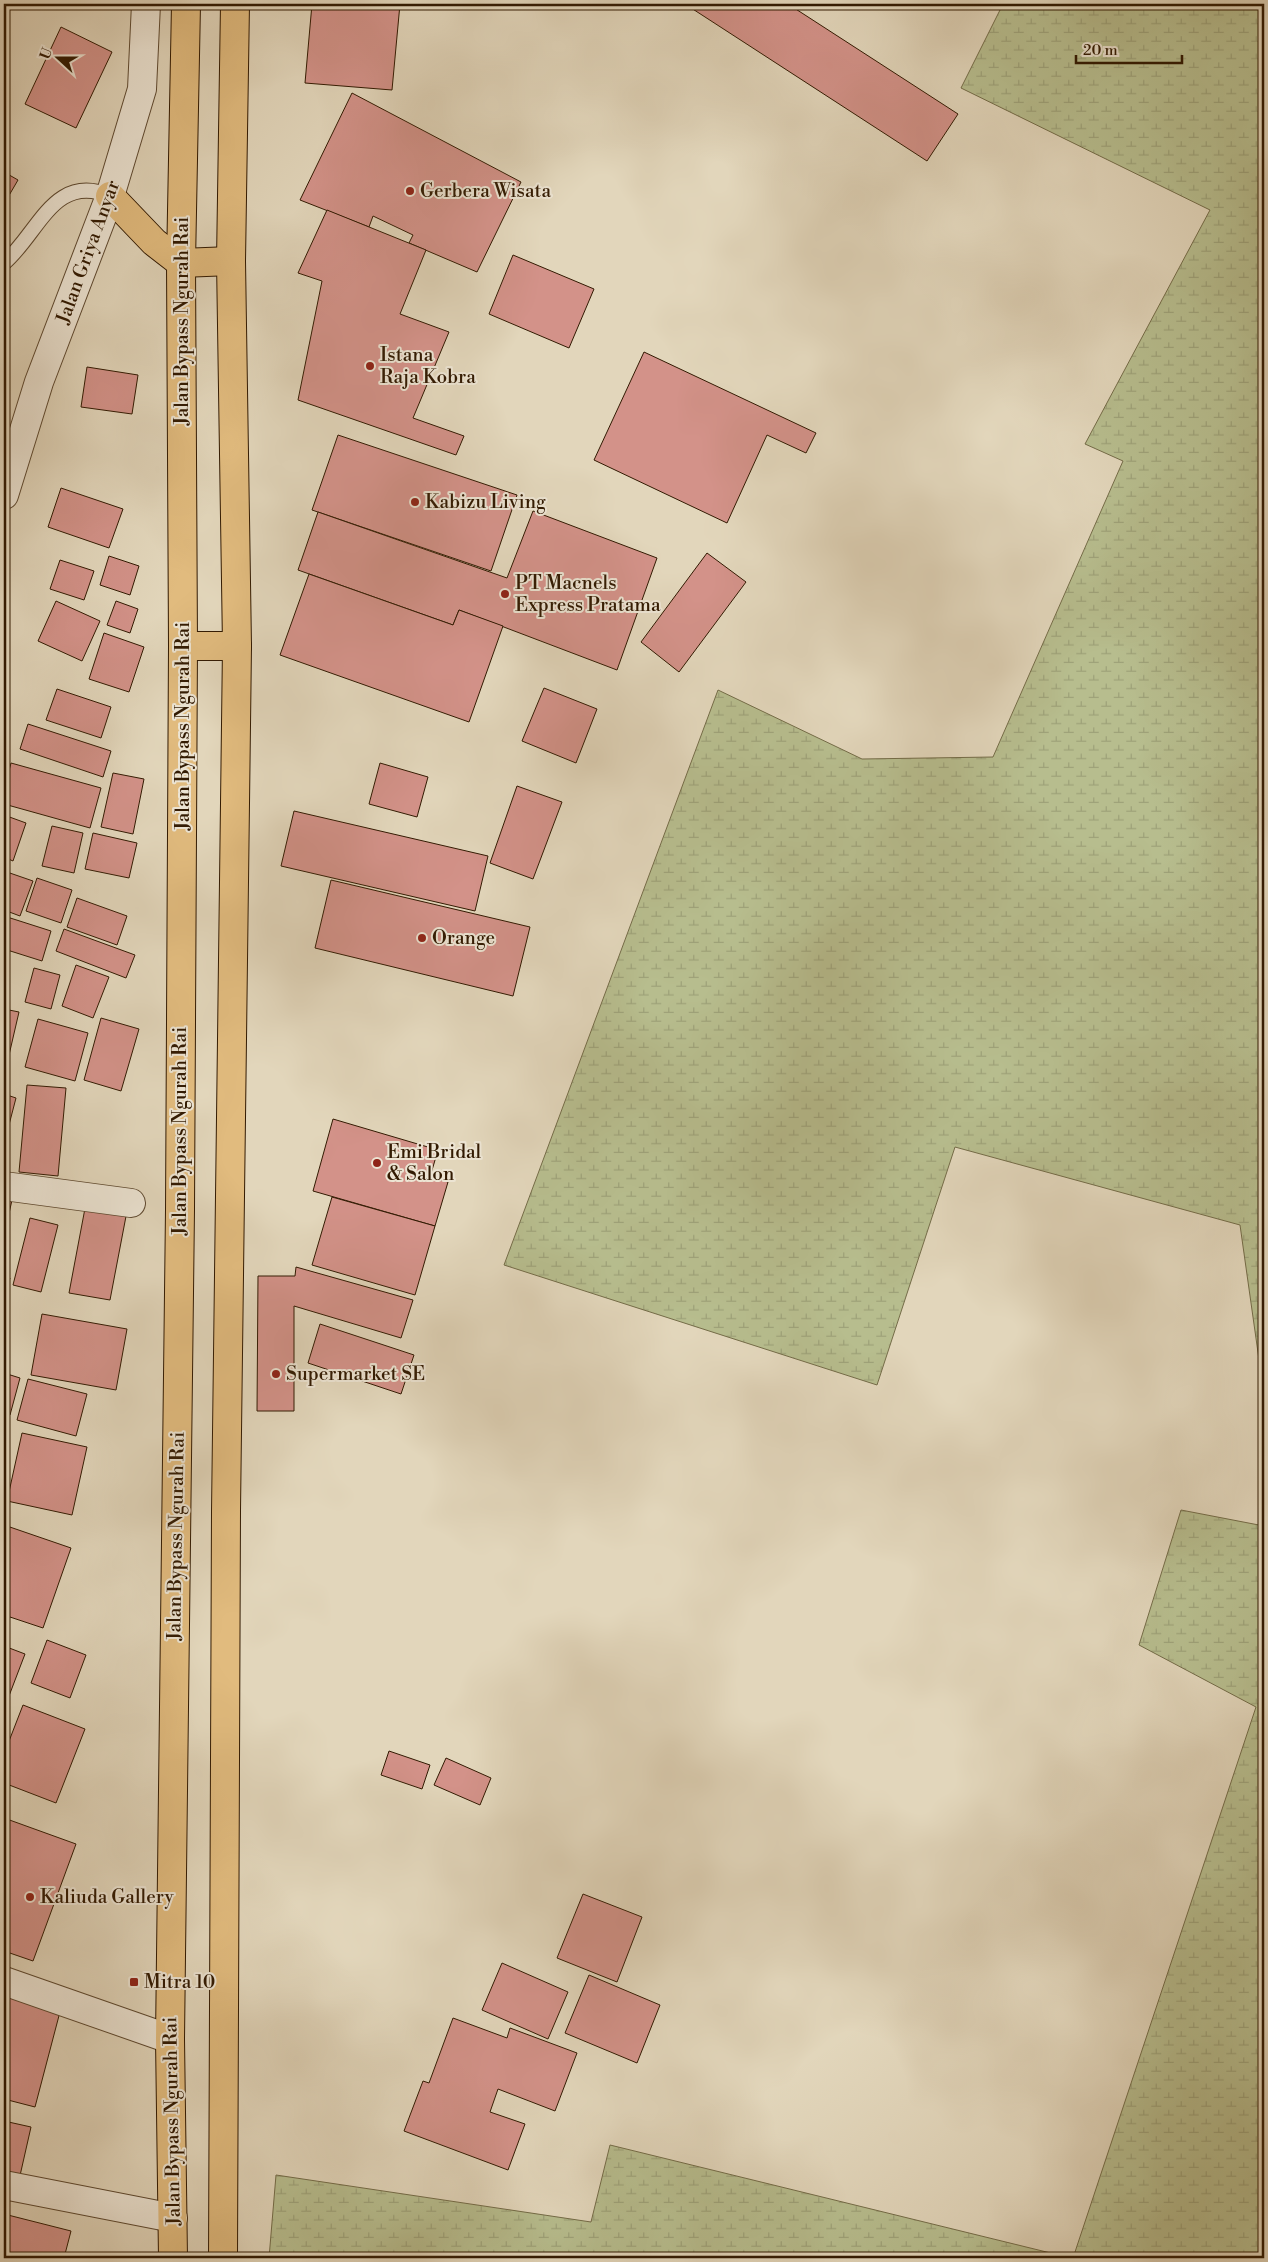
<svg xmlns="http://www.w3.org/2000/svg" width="1268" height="2262" font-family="'Libre Bodoni',serif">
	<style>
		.wetland { fill: url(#wetland-marsh); stroke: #746c48 }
		.building { fill: #d39289; stroke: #321a02 }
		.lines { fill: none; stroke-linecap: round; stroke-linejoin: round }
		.service-casing { stroke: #5e4930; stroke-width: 16 }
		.minor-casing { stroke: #5e4930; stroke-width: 30 }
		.tertiary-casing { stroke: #5e4930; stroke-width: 30 }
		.trunk-casing { stroke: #321a02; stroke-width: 30 }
		.service { stroke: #ece4d3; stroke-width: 14 }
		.minor { stroke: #ece4d3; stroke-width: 28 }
		.tertiary { stroke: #ece4d3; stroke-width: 28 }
		.trunk { stroke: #e1bb7e; stroke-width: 28 }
		.poi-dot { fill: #8f2418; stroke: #ece4d3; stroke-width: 2 }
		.labels { text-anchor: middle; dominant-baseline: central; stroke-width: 4; stroke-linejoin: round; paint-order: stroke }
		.poi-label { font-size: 19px; fill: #321a02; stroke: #ece4d3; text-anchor: start }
		.street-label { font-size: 19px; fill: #321a02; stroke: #ece4d3 }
	</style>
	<defs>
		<pattern id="wetland-marsh" width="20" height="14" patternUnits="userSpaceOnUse" patternTransform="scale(1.25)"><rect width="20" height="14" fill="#b7bd8e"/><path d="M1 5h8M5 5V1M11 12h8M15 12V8" fill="none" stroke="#9ea279"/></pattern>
	</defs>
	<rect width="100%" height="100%" fill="#e2d6bb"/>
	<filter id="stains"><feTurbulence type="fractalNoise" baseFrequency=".004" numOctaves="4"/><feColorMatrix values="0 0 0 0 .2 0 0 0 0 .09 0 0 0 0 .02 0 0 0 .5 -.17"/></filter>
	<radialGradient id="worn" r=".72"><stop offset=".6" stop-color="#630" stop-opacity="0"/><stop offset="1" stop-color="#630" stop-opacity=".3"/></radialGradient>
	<g class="wetland">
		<polygon points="1003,4 1264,4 1264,1395 1240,1225 955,1147 877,1385 504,1265 718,690 862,759 993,757 1123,461 1085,444 1210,210 961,88"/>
		<polygon points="1181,1510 1264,1526 1264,2258 1073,2258 1256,1707 1139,1645"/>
		<polygon points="610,2145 1071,2258 269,2258 276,2175 591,2222"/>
	</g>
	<g class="building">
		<polygon points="312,4 400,4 392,90 305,83"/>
		<polygon points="685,4 788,4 958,114 927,161"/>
		<polygon points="61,27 112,52 76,128 25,104"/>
		<polygon points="352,93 521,182 477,272 409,243 413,235 373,216 369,227 300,200"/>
		<polygon points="4,172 18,180 4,204"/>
		<polygon points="327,210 426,250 400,314 449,332 413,418 464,436 456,455 298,400 322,281 298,273"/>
		<polygon points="513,255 594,289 569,348 489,314"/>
		<polygon points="644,352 816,433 806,453 767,435 727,523 594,460"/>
		<polygon points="87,367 138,375 132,414 81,407"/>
		<polygon points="338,435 517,495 491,571 312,510"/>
		<polygon points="61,488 123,509 109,548 48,527"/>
		<polygon points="533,511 657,558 617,670 459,610 453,625 298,570 318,512 507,578"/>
		<polygon points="707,553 746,582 679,672 641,642"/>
		<polygon points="109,556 139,566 130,595 100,585"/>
		<polygon points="60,560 94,571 84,600 50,589"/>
		<polygon points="309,574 453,625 459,610 503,626 469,722 280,655"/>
		<polygon points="56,601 100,621 82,661 38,641"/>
		<polygon points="116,601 138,609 130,633 107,625"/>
		<polygon points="104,633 144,647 129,692 89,679"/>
		<polygon points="544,688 597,709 576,763 522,741"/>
		<polygon points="57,689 111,707 101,738 46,720"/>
		<polygon points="28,724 111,751 103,777 20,749"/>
		<polygon points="11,763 101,788 90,828 4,804 4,790"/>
		<polygon points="380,763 428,777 417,817 369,804"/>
		<polygon points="113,773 144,779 133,834 101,827"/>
		<polygon points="517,786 562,802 533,879 490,863"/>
		<polygon points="294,811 488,856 475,911 281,866"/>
		<polygon points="4,815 26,823 13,861 4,857"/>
		<polygon points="52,826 83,833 74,873 42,866"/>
		<polygon points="93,833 137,843 129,878 85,869"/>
		<polygon points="4,871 33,881 20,916 4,910"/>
		<polygon points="37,878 72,890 61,923 26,911"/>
		<polygon points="331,880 530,927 513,996 315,948"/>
		<polygon points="77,898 127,916 117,945 67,927"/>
		<polygon points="4,916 51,931 42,961 4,949"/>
		<polygon points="64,929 135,955 126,978 56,951"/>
		<polygon points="76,965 109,977 93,1018 62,1006"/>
		<polygon points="34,968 60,975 51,1009 25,1002"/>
		<polygon points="4,1009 19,1012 6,1068 4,1067"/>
		<polygon points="101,1018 139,1029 121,1091 84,1080"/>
		<polygon points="38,1019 88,1033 75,1081 25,1067"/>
		<polygon points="27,1085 66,1088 58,1176 19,1172"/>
		<polygon points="4,1094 16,1098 4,1144"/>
		<polygon points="333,1119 438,1150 430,1177 448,1182 435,1226 313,1191"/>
		<polygon points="332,1197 435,1226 415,1295 312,1265"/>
		<polygon points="4,1198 12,1200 4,1236"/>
		<polygon points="86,1203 127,1211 110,1300 69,1293"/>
		<polygon points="30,1218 58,1225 41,1292 13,1285"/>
		<polygon points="296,1267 413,1300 401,1338 294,1306 294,1411 257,1411 258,1276 295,1276"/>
		<polygon points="4,1275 10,1278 4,1297"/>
		<polygon points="42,1314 127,1329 116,1390 31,1375"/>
		<polygon points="320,1324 414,1355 401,1394 308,1363"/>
		<polygon points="4,1373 20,1378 10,1415 4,1413"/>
		<polygon points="28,1379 87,1394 76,1436 17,1420"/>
		<polygon points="22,1433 87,1447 72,1515 7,1501"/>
		<polygon points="4,1525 71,1548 43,1628 4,1615"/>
		<polygon points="47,1640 86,1655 70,1698 31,1683"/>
		<polygon points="4,1646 25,1654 4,1709"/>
		<polygon points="23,1705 85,1729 56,1803 4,1783 4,1754"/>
		<polygon points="389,1751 430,1765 422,1789 381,1775"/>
		<polygon points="446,1758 491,1778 480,1805 434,1785"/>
		<polygon points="4,1818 76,1844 33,1961 4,1951"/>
		<polygon points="583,1894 642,1917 617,1982 557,1958"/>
		<polygon points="502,1963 568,1992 548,2039 482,2010"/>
		<polygon points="589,1975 660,2005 637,2063 565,2033"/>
		<polygon points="4,1994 61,2008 35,2107 4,2099"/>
		<polygon points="453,2018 507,2038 510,2028 577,2053 555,2111 498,2089 490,2112 525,2124 508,2170 404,2131 423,2081 429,2083"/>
		<polygon points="4,2121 31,2127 19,2180 4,2176"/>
		<polygon points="4,2214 71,2231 64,2258 4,2258"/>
	</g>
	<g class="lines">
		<g class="service-casing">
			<path id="service" d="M4,263C39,233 54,172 110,196"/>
		</g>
		<g class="minor-casing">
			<g id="minor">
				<polyline points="4,1186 131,1203"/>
				<polyline points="4,1981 170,2039"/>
				<polyline points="4,2185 173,2218"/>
			</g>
		</g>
		<g class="tertiary-casing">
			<polyline id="tertiary" points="4,495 39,382 110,196 142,89 146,4"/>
		</g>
		<g class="trunk-casing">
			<g id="trunk">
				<polyline points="110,196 154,242 181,263 231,261"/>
				<polyline points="183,646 237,646"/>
				<polyline points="173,2258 170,2039 180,1210 183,646 181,263 186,4"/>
				<polyline points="223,2258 226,1511 237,646 231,261 235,4"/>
			</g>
		</g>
		<use href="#service" class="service"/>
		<use href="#minor" class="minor"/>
		<use href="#tertiary" class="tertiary"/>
		<use href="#trunk" class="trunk"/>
	</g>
	<g class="poi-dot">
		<circle cx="410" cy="191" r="5"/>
		<circle cx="370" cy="366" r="5"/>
		<circle cx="415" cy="502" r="5"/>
		<circle cx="505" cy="594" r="5"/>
		<circle cx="422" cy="938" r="5"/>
		<circle cx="377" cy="1163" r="5"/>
		<circle cx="276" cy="1374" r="5"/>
		<circle cx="30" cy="1897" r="5"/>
		<rect x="129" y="1977" width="10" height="10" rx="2.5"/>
	</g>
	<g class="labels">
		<g class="poi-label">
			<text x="420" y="191">Gerbera Wisata</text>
			<text x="380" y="355">Istana<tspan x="380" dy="22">Raja Kobra</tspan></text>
			<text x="425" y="502">Kabizu Living</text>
			<text x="515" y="583">PT Macnels<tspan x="515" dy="22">Express Pratama</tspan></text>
			<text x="432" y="938">Orange</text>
			<text x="387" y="1152">Emi Bridal<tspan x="387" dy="22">&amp; Salon</tspan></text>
			<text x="286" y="1374">Supermarket SE</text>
			<text x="40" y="1897">Kaliuda Gallery</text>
			<text x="144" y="1982">Mitra 10</text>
		</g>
		<g class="street-label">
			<text transform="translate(88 252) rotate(-70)">Jalan Griya Anyar</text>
			<text transform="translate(182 321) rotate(-90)">Jalan Bypass Ngurah Rai</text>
			<text transform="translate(183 726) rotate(-90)">Jalan Bypass Ngurah Rai</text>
			<text transform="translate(180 1131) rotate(-90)">Jalan Bypass Ngurah Rai</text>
			<text transform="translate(176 1536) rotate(-89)">Jalan Bypass Ngurah Rai</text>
			<text transform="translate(172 2121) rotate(-91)">Jalan Bypass Ngurah Rai</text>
		</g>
	</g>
	<rect width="1268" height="2262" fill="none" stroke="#e2d6bb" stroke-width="20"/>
	<rect x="5" y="5" width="1258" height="2252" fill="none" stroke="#321a02" stroke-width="2.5"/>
	<rect x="10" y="10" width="1248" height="2242" fill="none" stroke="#321a02"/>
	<g transform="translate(58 58) rotate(291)" stroke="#ece4d3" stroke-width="4" paint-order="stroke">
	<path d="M0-4L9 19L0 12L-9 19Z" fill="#321a02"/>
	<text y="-8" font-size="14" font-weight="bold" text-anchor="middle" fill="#321a02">U</text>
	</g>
	<path d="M1076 55v8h106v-8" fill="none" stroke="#321a02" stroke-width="2.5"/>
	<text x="1083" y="55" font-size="15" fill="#321a02" stroke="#ece4d3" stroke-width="4" paint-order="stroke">20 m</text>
	<rect width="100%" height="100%" filter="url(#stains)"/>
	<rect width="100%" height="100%" fill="url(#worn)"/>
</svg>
